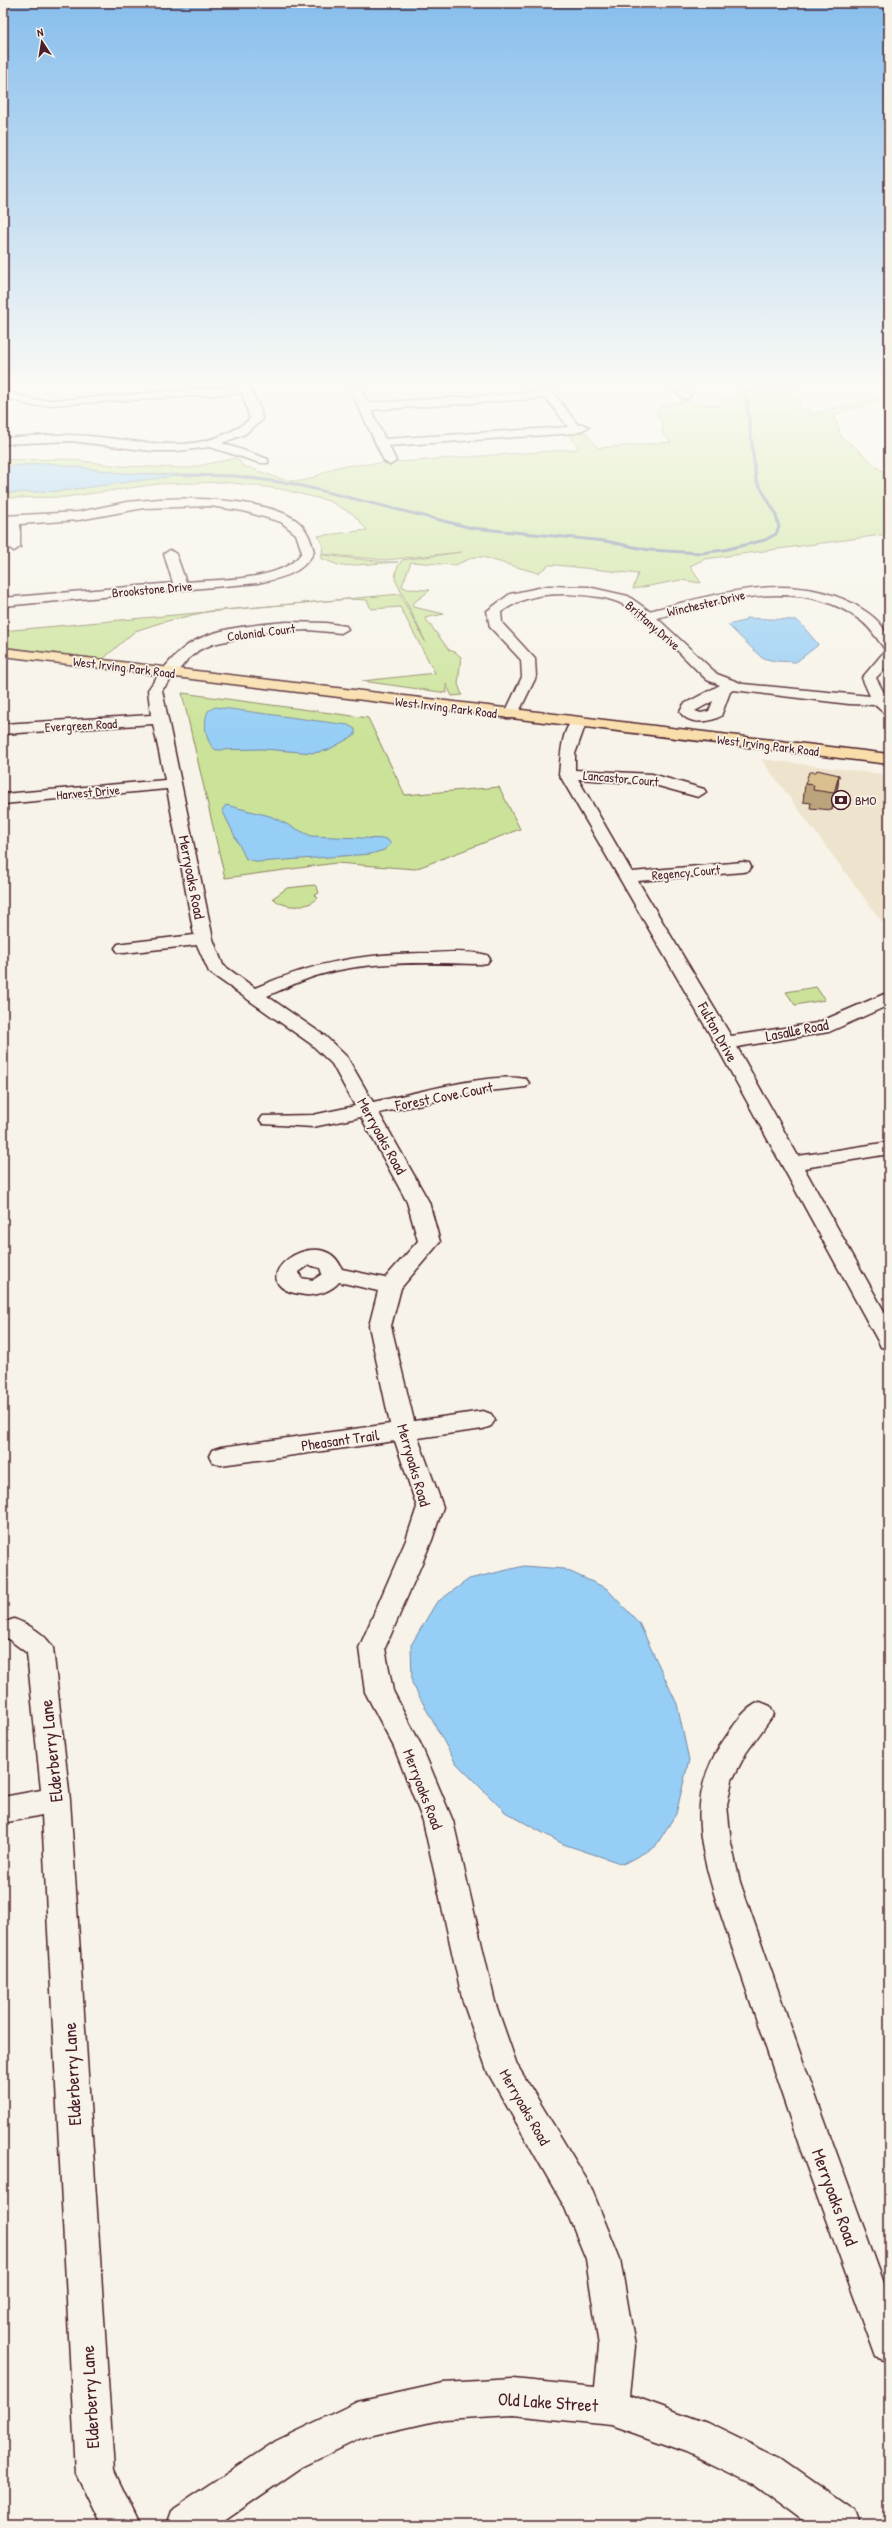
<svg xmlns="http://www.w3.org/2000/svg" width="892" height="2528" font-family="'Patrick Hand',sans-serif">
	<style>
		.built { fill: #eee3cd }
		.green { fill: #cbe399; stroke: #8a8162 }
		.water { fill: #96cef5; stroke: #7888a4 }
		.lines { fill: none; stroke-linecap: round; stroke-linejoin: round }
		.stream { stroke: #7888a4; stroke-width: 3 }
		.minor-casing { stroke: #4a1f2b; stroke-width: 3 }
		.major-casing { stroke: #4a1f2b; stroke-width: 3 }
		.minor { fill: #f7f3e8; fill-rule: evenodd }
		.major { fill: #f9deab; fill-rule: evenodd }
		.wall { fill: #bba47b; stroke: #4a1f2b }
		.shaded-wall { fill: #998664; stroke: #4a1f2b }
		.building { fill: #dabf8f; stroke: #4a1f2b }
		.labels { text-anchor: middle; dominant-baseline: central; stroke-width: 3.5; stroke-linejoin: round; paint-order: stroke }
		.far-street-label { font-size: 13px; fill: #4a1f2b; stroke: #f7f3e8 }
		.far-poi-label { font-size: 13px; fill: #4a1f2b; stroke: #f7f3e8; text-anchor: start }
		.street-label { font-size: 15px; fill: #4a1f2b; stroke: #f7f3e8 }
		.near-street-label { font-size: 18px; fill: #4a1f2b; stroke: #f7f3e8 }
	</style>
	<rect width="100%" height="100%" fill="#f7f3e8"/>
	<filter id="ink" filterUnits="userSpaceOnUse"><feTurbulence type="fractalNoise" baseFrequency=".025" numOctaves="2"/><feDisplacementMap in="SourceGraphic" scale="8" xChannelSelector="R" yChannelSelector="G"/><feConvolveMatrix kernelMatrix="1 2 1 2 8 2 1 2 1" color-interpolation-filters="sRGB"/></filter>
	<g filter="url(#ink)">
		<polygon class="built" points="761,759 889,775 889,931 868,903"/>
		<g class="green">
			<path d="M760,384H809L795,392L802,403L795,409L808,410L810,414H816L819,412L875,399L883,402L843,410L835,416L841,437C858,448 871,464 889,476V534L705,559L690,566L701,583L681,580L633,589L638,574L556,565H549L538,573L482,557H474L455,565L411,562L402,586L407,589L430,590L412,604L413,607L444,614L425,618L449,650L455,652L461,657L458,684L462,695L452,696L446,684L447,693L362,681L435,673L400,607L371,609L367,600L350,599L210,611L163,622L135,631L103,659L3,647V631L400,594L426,643L395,579L396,570L402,560L462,552L386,560L322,554L323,546L318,536L367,530L353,514L329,501L281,489L225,482L158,484L66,497L3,498V493L60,491L178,475L120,473L48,463L3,467V460L67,459L120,466L189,468L235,458L239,460L243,466C262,470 280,483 302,481C312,480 329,468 342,466L579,449L568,433L585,432L598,448L671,442L662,433L664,425L656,414L659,407L684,401L720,406V402L735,394L740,388Z"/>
			<polygon points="322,555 384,562 398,562 341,566 320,558"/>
			<polygon points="182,693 368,718 405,795 499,787 520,829 415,869 336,863 225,878"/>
			<path d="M314,885L317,887L319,893L315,895L318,898C307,909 284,909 273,898L287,888Z"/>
			<polygon points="816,987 825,1000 795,1005 786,992"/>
		</g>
		<g class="water">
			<polygon points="48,463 120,473 182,475 60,491 3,493 3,467"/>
			<polygon points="746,618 795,620 799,622 818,644 817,646 796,662 775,661 762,658 728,625 744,621"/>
			<path d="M215,707L348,725L355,729V735L328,750L314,753L262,749L216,750C205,743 203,722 208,711Z"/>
			<polygon points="226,805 270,816 311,836 387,839 391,844 384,850 371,854 259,862 246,859 222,810"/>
			<polygon points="524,1566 564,1569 606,1588 639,1623 677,1704 689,1760 676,1814 655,1847 623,1864 563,1844 505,1812 455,1762 412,1683 411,1645 436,1603 469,1579"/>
		</g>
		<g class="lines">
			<polyline class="stream" points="182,475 235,476 294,484 472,528 605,541 649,550 701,553 724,550 765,540 776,534 779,527 775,512 756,480 745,384"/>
			<g class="minor-casing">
				<g id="minor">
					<path d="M239,384H249L261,411L262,420L245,434L222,443L268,459V463H260L210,447L178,451H151L71,441L3,444V438C25,437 48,434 70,435C133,436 195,463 250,419L242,393L33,406L3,397V391L34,400H59L240,386Z"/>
					<path d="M348,384H358L368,403L542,392L536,384H547L578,425L583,424L589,427L576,433L389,446L396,461L390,465L384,461ZM546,398L568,427L385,439L371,410Z"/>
					<polygon points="670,384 681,384 691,396 686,399 682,398"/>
					<path d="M160,499C195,497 268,500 296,520C307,528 311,540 314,552C302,574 282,578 258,583L3,606V598L173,583L164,554L170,550L176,554L186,582C217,579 284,582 302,552L296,534L281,522L243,511L210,506L144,508L79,520L20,524V547L14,551L8,547V524H3V516L79,512L127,502Z"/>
					<path d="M548,586L588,587L628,596L649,611C718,594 797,568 862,609C878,619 889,630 889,649L884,648C877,639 870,627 860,620C801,575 722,601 657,618L717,674L743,684L870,696L862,678L884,652L889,651V664L876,678L889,702V713L883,712L875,705L849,704L733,690L730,692L721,716C709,723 688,725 680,712L684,704L720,685L707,680C687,661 641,611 618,602C602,596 583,595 567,594C540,594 523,597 501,612L502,623L535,659L536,677L516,718H506L504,715L522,677L521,660L490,627L487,611L510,594ZM713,701L709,711L701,713L695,711Z"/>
					<path d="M287,622L326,623L346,626L348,629L341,633L308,630L266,632L213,644L199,650L188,659L162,690L213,939L223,965L255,988C317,961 366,953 433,953C450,952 470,951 487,955L490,959L487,963L481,964C427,963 371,960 319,975C301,980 284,989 267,996L325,1036L347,1057L373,1102C409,1095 493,1071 526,1079L529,1083L526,1087L479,1092L379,1113L429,1202L440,1242L401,1288L391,1326L414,1421L483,1411L491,1414L495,1420L491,1426L483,1429L418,1438L443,1507L432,1540L385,1648L393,1691L421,1745L453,1821L495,2002L517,2065L590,2185L620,2259L635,2346L630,2395L707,2423L781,2459L855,2511L860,2525H809L755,2485L687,2452L611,2425L513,2415L444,2419L361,2438L302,2467L218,2525H166L171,2511L276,2441L357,2402L444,2383L513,2379L595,2387L599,2346L586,2259L565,2208L488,2073L463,2002L423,1821L394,1747L365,1692L359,1648L406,1540L417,1507L395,1441L221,1465L212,1462L209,1456L212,1450L221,1447L390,1424L369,1326L378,1291L339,1282C332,1291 316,1296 305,1295C231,1286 321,1217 342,1269L385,1278L418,1241L407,1202L361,1117L313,1127L263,1124L260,1120L263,1116L313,1115L355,1106L332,1064L311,1044L209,972L197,945L124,953L118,952L115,948L118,944L124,943L194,935L167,789L3,804V794L165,780L153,724L3,734V724L151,715L148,690C158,675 170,659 184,648C210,627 255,625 287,622ZM309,1265L320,1268L322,1274L313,1280L301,1278L299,1272Z"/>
					<path d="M578,718L586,723L575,754V770L652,774L704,789L706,792L698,797L651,784L578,779L632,872L743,862L749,863L751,867L749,871L743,872L638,881L731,1036L817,1023L889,992V1005L829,1032L737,1047L798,1156L889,1142V1154L804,1168L889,1320V1349L881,1347L878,1341L715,1043L559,774C561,761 560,723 578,718Z"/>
					<path d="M14,1619C28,1624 46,1634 53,1648L70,1800L114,2471L140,2525H101L76,2474L42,1815L3,1823V1797L41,1790L27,1653L3,1635L5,1622Z"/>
					<path d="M760,1702L770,1706L774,1714L746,1753L732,1780L727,1805L731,1843L740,1882L800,2053L889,2297V2362L876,2357L801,2151L716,1900C697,1839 687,1789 728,1734C737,1721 745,1708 760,1702Z"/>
				</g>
			</g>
			<g class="major-casing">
				<polygon id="major" points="3,648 889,754 889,764 3,656"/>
			</g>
			<use href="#minor" class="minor"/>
			<use href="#major" class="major"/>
		</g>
		<polygon class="wall" points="839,775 837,793 832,810 810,808 811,803 803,802 805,784"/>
		<polygon class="shaded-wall" points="839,775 837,793 832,810 834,793"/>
		<polygon class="building" points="817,770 839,775 834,793 813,790 814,785 805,784 809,772 816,772"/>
	</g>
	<linearGradient id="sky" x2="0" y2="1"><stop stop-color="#87beed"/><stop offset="0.52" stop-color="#fbfaf5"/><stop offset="1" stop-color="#fbfaf5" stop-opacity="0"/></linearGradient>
	<rect width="892" height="738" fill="url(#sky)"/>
	<defs>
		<g id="bank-ring" transform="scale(1)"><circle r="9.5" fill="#f7f3e8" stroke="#4a1f2b" stroke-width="1.5"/><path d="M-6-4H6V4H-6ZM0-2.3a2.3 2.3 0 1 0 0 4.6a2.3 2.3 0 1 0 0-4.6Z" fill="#4a1f2b"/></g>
	</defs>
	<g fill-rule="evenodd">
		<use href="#bank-ring" x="841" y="800"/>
	</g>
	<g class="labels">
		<g class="far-street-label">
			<text transform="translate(152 589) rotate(-5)">Brookstone Drive</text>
			<text transform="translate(706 603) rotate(-13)">Winchester Drive</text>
			<text transform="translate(653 625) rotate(41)">Brittany Drive</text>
			<text transform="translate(261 632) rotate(-7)">Colonial Court</text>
			<text transform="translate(124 667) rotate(7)">West Irving Park Road</text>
			<text transform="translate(446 707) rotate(7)">West Irving Park Road</text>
			<text transform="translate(81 725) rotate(-3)">Evergreen Road</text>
			<text transform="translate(768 745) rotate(7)">West Irving Park Road</text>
			<text transform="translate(621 778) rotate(5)">Lancastor Court</text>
			<text transform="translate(88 792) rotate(-5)">Harvest Drive</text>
			<text transform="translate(686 872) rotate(-5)">Regency Court</text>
		</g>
		<g class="far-poi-label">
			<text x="855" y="800">BMO</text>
		</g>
		<g class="street-label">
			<text transform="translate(192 877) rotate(79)">Merryoaks Road</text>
			<text transform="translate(797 1030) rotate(-11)">Lasalle Road</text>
			<text transform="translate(718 1032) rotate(61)">Fulton Drive</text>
			<text transform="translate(444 1096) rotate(-11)">Forest Cove Court</text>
			<text transform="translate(382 1136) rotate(61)">Merryoaks Road</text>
			<text transform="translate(340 1440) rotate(-8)">Pheasant Trail</text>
			<text transform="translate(414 1465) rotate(74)">Merryoaks Road</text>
			<text transform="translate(423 1789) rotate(69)">Merryoaks Road</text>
			<text transform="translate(525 2107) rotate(60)">Merryoaks Road</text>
		</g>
		<g class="near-street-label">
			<text transform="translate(51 1751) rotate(-96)">Elderberry Lane</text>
			<text transform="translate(72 2074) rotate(-93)">Elderberry Lane</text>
			<text transform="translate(835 2197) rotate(70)">Merryoaks Road</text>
			<text transform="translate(90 2397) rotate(-93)">Elderberry Lane</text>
			<text transform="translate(548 2402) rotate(4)">Old Lake Street</text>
		</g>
	</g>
	<rect width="892" height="2528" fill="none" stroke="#f7f3e8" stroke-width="16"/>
	<rect x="8" y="8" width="876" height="2512" fill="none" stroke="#4a1f2b" stroke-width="1.5" filter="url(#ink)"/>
	<g transform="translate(42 42) rotate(348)" stroke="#f7f3e8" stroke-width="3" paint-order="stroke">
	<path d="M0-3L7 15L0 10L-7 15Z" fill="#4a1f2b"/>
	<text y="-6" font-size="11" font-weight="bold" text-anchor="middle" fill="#4a1f2b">N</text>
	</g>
</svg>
